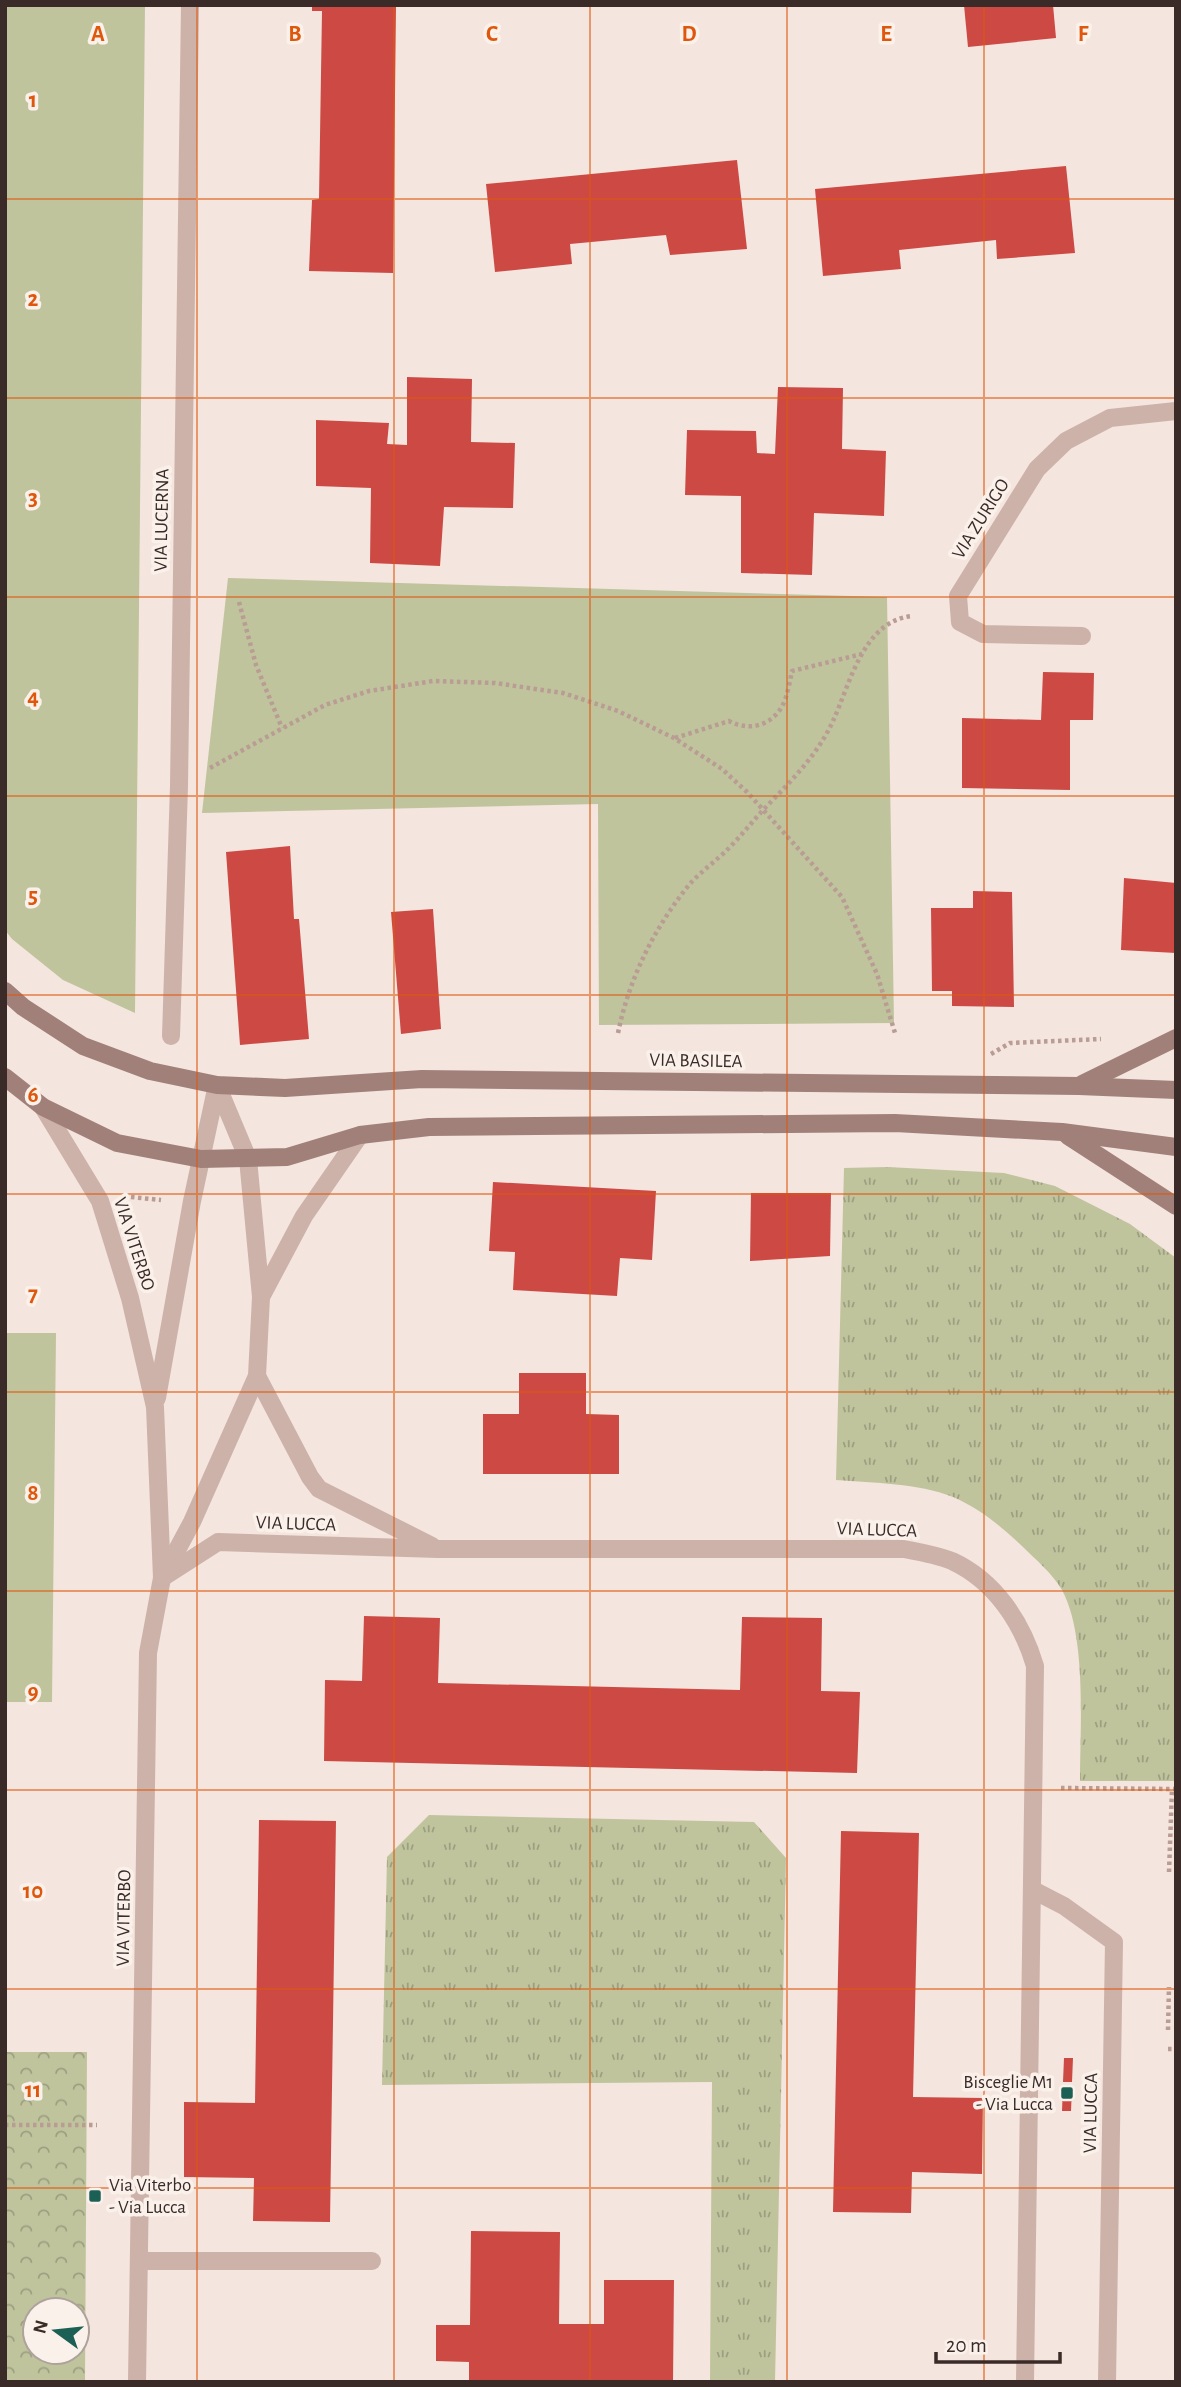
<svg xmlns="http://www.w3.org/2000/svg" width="1181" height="2387" font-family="'Alegreya Sans',sans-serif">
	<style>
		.grass { fill: url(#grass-tufts) }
		.forest { fill: url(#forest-crowns); fill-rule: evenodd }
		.park { fill: #bfc49d }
		.building { fill: #cd4944 }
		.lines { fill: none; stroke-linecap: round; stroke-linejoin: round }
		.path { stroke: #b99c93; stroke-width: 4.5; stroke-dasharray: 3.5 3.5; stroke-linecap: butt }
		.lane { stroke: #cdb2a9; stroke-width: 18 }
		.street { stroke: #cdb2a9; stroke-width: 18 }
		.secondary { stroke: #a1807a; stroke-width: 18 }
		.grid { fill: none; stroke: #df570d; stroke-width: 2; stroke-opacity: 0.55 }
		.poi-dot { fill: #1c5f55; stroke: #fbf1eb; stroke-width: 2.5 }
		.labels { text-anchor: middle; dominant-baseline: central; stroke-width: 7; stroke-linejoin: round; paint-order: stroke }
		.street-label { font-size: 19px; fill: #3a2b29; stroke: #fbf1eb }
		.poi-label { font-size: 19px; fill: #3a2b29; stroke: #fbf1eb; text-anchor: end }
		.grid-label { font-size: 23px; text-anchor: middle; font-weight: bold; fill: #df570d; stroke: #fbf1eb; stroke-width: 7; stroke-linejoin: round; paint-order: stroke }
	</style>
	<defs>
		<pattern id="grass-tufts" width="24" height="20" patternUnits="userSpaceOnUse" patternTransform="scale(1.75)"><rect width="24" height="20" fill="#bfc49d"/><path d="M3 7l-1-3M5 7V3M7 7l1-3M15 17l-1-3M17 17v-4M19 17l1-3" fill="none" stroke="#9c9f80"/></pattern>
		<pattern id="forest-crowns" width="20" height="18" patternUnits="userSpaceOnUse" patternTransform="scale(1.75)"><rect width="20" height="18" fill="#bfc49d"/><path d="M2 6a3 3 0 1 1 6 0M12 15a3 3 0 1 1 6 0" fill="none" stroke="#9c9f80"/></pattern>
	</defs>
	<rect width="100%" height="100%" fill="#f4e5de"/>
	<g class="grass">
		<path d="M887,1167L1004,1173L1055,1186L1130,1224L1176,1258V1781H1080C1080,1728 1087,1636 1062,1590C1052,1573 1036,1560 1022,1546C1002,1527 979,1508 953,1497C917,1483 875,1483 836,1480L844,1168Z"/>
		<polygon points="429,1815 754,1822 786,1858 775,2382 710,2382 712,2082 382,2085 387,1857"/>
	</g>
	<path class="forest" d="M5,2052H87L85,2382H5ZM35,2310H77V2352H35Z"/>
	<g class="park">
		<polygon points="5,5 145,5 135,1013 63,980 12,939 5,930"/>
		<polygon points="228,578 887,597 894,1023 599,1025 598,804 202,813"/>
		<polygon points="5,1333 56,1333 52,1702 5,1702"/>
	</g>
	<g class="building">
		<polygon points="312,5 396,5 393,273 309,271 312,200 319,199 322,11 312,11"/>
		<polygon points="964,5 1053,5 1056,38 968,47"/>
		<polygon points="737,160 747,249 670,255 666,235 570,244 572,264 495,272 486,184"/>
		<polygon points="1066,166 1075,253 997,259 996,240 899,250 901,269 823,276 815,189"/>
		<polygon points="407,377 472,379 471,442 515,443 513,508 444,507 440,566 370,563 371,488 316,486 316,420 389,423 387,444 407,445"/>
		<polygon points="778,387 843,388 842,449 886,451 884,516 814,513 812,575 741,573 741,496 685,495 687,430 756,431 757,453 775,454"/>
		<polygon points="1043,672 1094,673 1093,720 1070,720 1070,790 962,788 962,718 1041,720"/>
		<polygon points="290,846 294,919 299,919 309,1039 240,1045 226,852"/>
		<polygon points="1124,878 1176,883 1176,953 1121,950"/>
		<polygon points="973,891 1012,892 1014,1007 952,1006 952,991 932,991 931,908 973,908"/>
		<polygon points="433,909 441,1029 401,1034 391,912"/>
		<polygon points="493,1182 656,1191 652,1260 620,1258 617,1296 513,1290 515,1252 489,1251"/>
		<polygon points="751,1193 831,1193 830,1256 750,1261"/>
		<polygon points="519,1373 586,1373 586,1414 619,1415 619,1474 483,1474 483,1414 519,1414"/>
		<polygon points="364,1616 440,1618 438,1683 740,1690 742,1617 822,1618 821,1691 860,1692 857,1773 324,1761 325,1680 362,1681"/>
		<polygon points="259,1820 336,1821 330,2222 253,2221 254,2178 184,2177 184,2102 255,2103"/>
		<polygon points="841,1831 919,1833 913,2097 983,2098 982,2174 912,2172 911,2213 833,2212"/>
		<polygon points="1064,2058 1073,2058 1072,2082 1063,2082"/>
		<polygon points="1063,2086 1072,2087 1071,2111 1062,2111"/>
		<polygon points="471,2231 560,2232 559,2324 604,2324 604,2280 674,2280 673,2382 469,2382 469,2362 436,2361 436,2325 470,2325"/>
	</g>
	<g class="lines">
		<g class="path">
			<polyline points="239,602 256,665 282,728"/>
			<path d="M675,738L729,721C751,733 776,724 785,700C788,691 790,681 792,671L862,654"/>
			<polyline points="210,768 325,705 369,691 433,681 495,683 563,693 618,711 674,738 722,769 747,792 842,897 877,974 895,1033"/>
			<path d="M618,1033C629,979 654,928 689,885C700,872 716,861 728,849C741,836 752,822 764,809C790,782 817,756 833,721C850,684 863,621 912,616"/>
			<polyline points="991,1054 1010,1043 1101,1039"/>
			<polyline points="131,1197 161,1200"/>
			<polyline points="1061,1788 1176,1789"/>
			<polyline points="1169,1872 1172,1789"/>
			<polyline points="1168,2030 1169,1987"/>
			<polyline points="1168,2049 1176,2049"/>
			<polyline points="5,2125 97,2125"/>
		</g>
		<g class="lane">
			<polyline points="1082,636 983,634 960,622 958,596 1037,469 1066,441 1110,418 1176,411"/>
			<polyline points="1033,1890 1064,1906 1114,1942 1107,2382"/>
			<polyline points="139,2261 372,2261"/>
		</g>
		<g class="street">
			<polyline points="171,1036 179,786 190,5"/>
			<polyline points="43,1107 100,1201 130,1298 155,1407 162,1578 148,1653 137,2382"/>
			<polyline points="261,1297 304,1216 360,1135"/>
			<polyline points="257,1376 310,1477 319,1489 432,1546"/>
			<polyline points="157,1398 192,1201 217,1085"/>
			<polyline points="163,1576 192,1522 257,1376 261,1297 248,1159 217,1085"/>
			<path d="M162,1578L218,1542L438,1549H904C920,1552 937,1555 952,1561C995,1581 1022,1622 1035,1666L1025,2382"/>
		</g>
		<g class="secondary">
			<polyline points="5,991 23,1007 83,1046 150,1071 217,1085 285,1088 422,1079 1079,1086 1176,1090"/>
			<polyline points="5,1077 43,1107 117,1143 201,1159 287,1157 360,1135 429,1127 895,1123 1062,1132 1176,1147"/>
			<polyline points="1082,1084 1176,1038"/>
			<polyline points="1068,1136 1176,1206"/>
		</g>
	</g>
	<path class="grid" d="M197,5V2382M394,5V2382M590,5V2382M787,5V2382M984,5V2382M5,199H1176M5,398H1176M5,597H1176M5,796H1176M5,995H1176M5,1194H1176M5,1392H1176M5,1591H1176M5,1790H1176M5,1989H1176M5,2188H1176"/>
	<g class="poi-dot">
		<rect x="1060" y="2086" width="14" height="14" rx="3.5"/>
		<rect x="88" y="2189" width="14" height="14" rx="3.5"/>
	</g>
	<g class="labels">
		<g class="street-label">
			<text transform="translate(981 519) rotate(-58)">VIA ZURIGO</text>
			<text transform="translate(162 520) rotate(-89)">VIA LUCERNA</text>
			<text transform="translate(696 1061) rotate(1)">VIA BASILEA</text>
			<text transform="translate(134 1244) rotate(72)">VIA VITERBO</text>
			<text transform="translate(296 1524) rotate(2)">VIA LUCCA</text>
			<text transform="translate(877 1530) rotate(2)">VIA LUCCA</text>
			<text transform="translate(124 1918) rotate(-89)">VIA VITERBO</text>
			<text transform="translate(1091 2113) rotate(-89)">VIA LUCCA</text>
		</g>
		<g class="poi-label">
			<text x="1053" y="2082">Bisceglie M1<tspan x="1053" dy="22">- Via Lucca</tspan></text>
			<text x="109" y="2185" text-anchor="start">Via Viterbo<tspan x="109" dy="22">- Via Lucca</tspan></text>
		</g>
	</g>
	<g class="grid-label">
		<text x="98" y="41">A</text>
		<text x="295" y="41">B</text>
		<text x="492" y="41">C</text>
		<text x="689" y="41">D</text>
		<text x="886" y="41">E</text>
		<text x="1083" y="41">F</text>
		<text x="33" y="107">1</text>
		<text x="33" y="306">2</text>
		<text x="33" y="505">3</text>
		<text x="33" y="704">4</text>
		<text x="33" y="903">5</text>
		<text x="33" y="1102">6</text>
		<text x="33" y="1301">7</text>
		<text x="33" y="1500">8</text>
		<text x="33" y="1699">9</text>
		<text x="33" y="1898">10</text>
		<text x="33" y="2097">11</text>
	</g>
	<rect width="1181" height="2387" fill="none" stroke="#3a2b29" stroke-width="14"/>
	<g transform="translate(56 2331) rotate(285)"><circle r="33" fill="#fbf1eb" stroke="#aea29d" stroke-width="2"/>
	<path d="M0-5L12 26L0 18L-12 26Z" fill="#1c5f55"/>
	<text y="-10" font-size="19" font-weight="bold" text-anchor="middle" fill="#3a2b29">N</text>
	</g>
	<path d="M936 2352v10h124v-10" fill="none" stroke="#3a2b29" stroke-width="3.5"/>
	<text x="946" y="2352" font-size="21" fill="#3a2b29" stroke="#fbf1eb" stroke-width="5" paint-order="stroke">20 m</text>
</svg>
